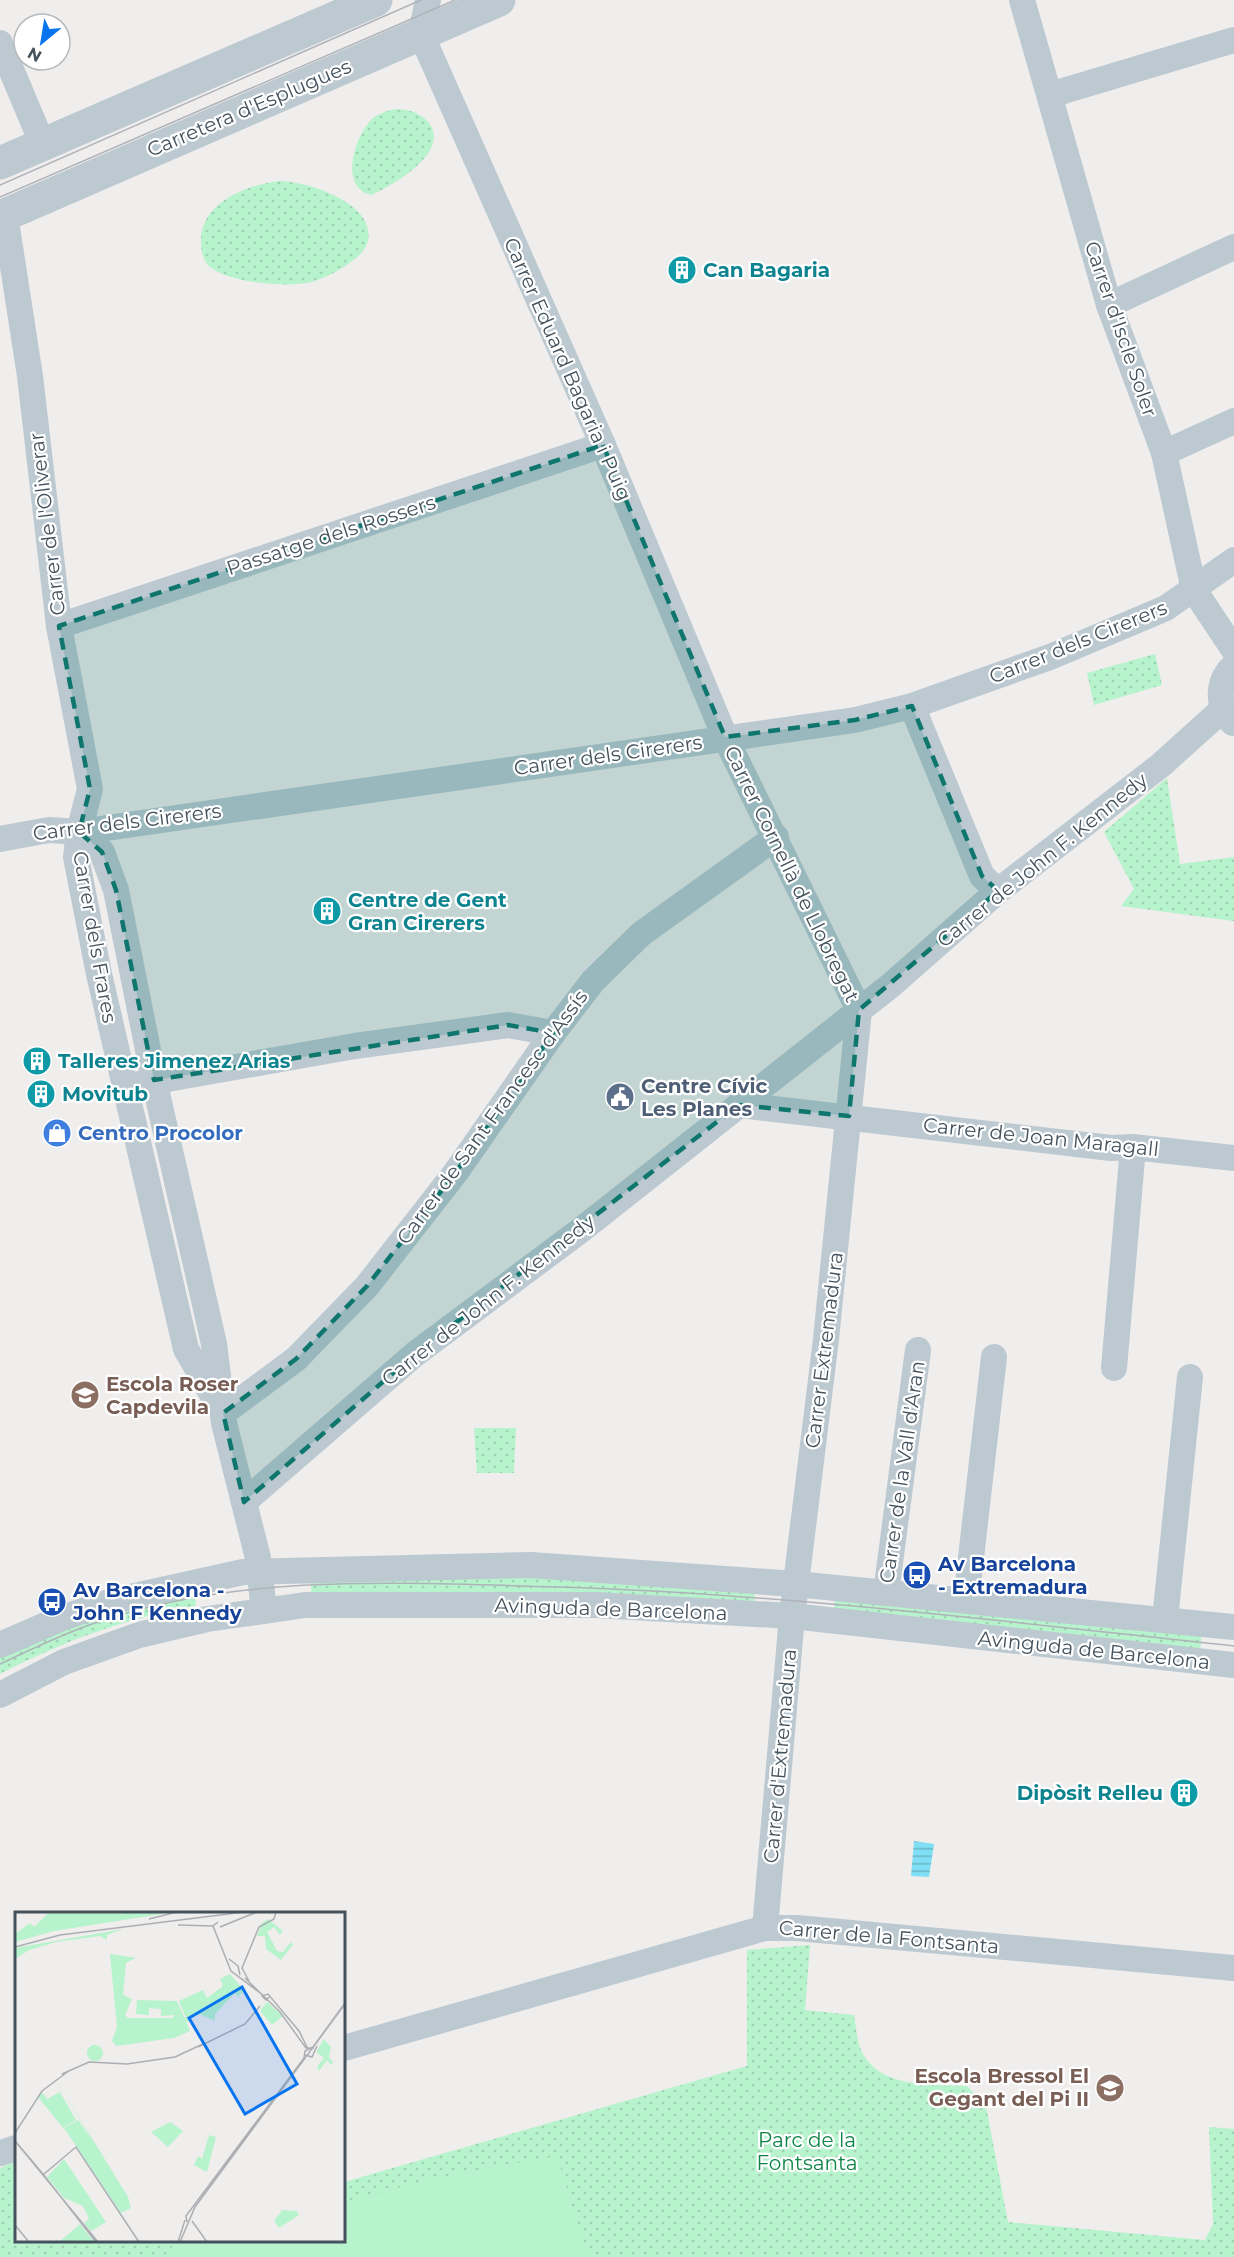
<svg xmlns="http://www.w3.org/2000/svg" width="1234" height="2257" font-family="Montserrat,sans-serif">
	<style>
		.grass { fill: url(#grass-dots) }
		.garden { fill: #b7f3cc }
		.water { fill: url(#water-rules) }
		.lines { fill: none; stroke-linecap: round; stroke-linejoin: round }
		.minor { stroke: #bcc9d1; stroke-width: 26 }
		.tertiary { stroke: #bcc9d1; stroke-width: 33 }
		.tram { stroke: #afb3b9; stroke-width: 1.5 }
		.marked { fill: #0f766e; fill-opacity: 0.2; stroke: #0f766e; stroke-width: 4.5; stroke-dasharray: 12 8; stroke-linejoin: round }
		.labels { text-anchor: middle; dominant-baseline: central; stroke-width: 4.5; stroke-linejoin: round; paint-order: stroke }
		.street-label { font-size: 20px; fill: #44525d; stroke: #fff }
		.culture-label { font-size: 20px; font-weight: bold; fill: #0d838f; stroke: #fff; text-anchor: start }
		.service-label { font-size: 20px; font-weight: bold; fill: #4e5e75; stroke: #fff; text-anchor: start }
		.shop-label { font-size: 20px; font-weight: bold; fill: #366cbe; stroke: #fff; text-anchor: start }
		.education-label { font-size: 20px; font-weight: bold; fill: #785e54; stroke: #fff; text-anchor: start }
		.transit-label { font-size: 20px; font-weight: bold; fill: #164399; stroke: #fff; text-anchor: start }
		.park-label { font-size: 20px; fill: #0e8446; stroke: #fff }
		.inset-road { fill: none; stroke: #abafb3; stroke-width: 1.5 }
		.view { fill: #0974ef; fill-opacity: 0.15; stroke: #0974ef; stroke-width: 3 }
		.inset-edge { fill: none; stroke: #44525d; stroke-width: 3 }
	</style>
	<defs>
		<pattern id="grass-dots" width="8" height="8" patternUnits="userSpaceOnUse" patternTransform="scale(1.5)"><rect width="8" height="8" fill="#b7f3cc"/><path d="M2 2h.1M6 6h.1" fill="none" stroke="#9fd2b2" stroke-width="1.8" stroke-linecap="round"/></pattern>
		<pattern id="water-rules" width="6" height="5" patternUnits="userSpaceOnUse" patternTransform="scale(1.5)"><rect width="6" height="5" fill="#80dff4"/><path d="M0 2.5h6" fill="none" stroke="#6ab7c9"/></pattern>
	</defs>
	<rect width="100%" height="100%" fill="#f0eded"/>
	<g class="grass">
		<path d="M395,109C408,109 420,112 429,123C451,152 392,186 371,195C338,187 355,134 373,118C380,113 387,111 395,109Z"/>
		<path d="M279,181C306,181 376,203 368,240C366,251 357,258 348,264C338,271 324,278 312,282C287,288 230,283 210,267C203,261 201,251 201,243C199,203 247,185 279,181Z"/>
		<polygon points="1155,654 1162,685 1094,705 1087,673"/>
		<polygon points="1167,778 1180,864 1234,857 1234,921 1121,906 1134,889 1104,832"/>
		<polygon points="474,1428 516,1428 514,1473 477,1473"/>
		<polygon points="311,1577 521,1577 755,1588 754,1605 525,1592 311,1594"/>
		<path d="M194,1589L196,1606C127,1617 62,1642 0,1674V1653L50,1631Z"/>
		<polygon points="835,1595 1202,1634 1200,1650 834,1611"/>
		<path d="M810,1945L805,2010L854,2015C856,2026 857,2042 862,2052C881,2089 931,2084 967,2086L986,2106L1008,2222L1205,2240L1213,2224L1209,2127L1234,2129V2257H0V2168L16,2161V2240H344V2182L747,2066V1950Z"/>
	</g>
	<polygon class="garden" points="557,2156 588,2257 167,2257 165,2249 197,2241 344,2240 344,2202 440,2177"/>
	<polygon class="water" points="914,1841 934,1844 929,1877 911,1876"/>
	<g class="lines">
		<g class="minor">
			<polyline points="428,0 421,34 603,445 725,737 859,1010"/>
			<polyline points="1022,0 1109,305 1164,453 1194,590 1234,650"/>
			<polyline points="0,43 42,143"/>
			<polyline points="1050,95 1234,40"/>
			<polyline points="5,215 30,376 59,626 90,789 79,832 76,857 99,974 186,1349 223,1413"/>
			<polyline points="1109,305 1234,247"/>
			<polyline points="1164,453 1234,421"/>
			<polyline points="59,626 603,445"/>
			<polyline points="912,706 982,876 998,891"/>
			<path d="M1233,723C1217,709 1216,680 1234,666"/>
			<polyline points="79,832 102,852 116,890 154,1080 214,1344 224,1423 258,1558 264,1611"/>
			<polyline points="0,839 49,830 79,832 855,720 912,706 1050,657 1166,608 1234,560"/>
			<polyline points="139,1084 355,1046 508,1025 553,1033"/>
			<polyline points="739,1105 1111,1148 1133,1147 1234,1158"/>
			<polyline points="1114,1368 1133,1147"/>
			<polyline points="223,1413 296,1359 367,1286 456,1172 553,1033 593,981 641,934 776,837"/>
			<polyline points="244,1502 415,1354 581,1230 890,986 998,891 1161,765 1223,709"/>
			<polyline points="886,1593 918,1350"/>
			<polyline points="966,1601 994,1357"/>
			<polyline points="1165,1619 1190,1377"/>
			<polyline points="0,1645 62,1618 112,1601 243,1572 531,1565 795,1584 1234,1627"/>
			<polyline points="0,1695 64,1662 139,1635 207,1619 305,1605 595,1605 792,1616 1234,1665"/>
			<polyline points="765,1928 792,1616 826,1339 859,1010"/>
			<polyline points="344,2048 765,1928 797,1928 1234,1968"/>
			<polyline points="0,2153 16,2148"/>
		</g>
		<g class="tertiary">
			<polyline points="0,163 376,0"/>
			<polyline points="0,217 499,0"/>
		</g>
		<g class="tram">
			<polyline points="0,185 421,0"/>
			<polyline points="0,197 455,0"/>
			<path d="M0,1664C32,1649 64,1633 98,1622C245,1572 406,1583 559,1587C785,1594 1009,1622 1234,1646"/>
		</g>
	</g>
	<path class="marked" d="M603,445L725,737L855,720L912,706L982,876L998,891L859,1010L849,1116L739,1105L415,1354L244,1502L223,1413L296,1359L367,1286L456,1172L553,1033L508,1025L154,1080L116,890L102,852L79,832L90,789L59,626Z"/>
	<defs>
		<g id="building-disc" transform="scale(1.5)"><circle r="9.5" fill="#0f9aa8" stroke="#fff"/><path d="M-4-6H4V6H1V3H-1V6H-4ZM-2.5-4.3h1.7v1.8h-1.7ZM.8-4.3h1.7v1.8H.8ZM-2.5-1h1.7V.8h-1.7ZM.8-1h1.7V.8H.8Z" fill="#fff"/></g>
		<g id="civic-disc" transform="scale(1.5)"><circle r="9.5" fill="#5c6f8a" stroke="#fff"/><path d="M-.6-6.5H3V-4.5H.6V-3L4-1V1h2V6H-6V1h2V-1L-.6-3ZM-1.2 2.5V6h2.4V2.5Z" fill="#fff"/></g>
		<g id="shop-disc" transform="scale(1.5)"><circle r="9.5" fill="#3f7fe0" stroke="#fff"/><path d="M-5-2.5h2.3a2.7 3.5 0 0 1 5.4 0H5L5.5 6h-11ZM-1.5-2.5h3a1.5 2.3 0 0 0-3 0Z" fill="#fff"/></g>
		<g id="school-disc" transform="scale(1.5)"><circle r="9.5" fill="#8d6e63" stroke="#fff"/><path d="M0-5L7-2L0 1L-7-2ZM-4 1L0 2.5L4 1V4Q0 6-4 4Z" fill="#fff"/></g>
		<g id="bus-disc" transform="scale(1.5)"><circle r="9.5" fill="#1a4fb4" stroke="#fff"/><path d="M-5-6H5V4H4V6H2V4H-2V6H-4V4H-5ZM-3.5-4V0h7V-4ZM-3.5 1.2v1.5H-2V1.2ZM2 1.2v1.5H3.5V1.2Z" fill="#fff"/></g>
	</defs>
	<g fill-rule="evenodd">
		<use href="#building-disc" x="682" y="270"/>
		<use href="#building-disc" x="327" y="911"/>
		<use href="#building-disc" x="37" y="1061"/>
		<use href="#building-disc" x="41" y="1094"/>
		<use href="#civic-disc" x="620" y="1097"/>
		<use href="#shop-disc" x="57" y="1133"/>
		<use href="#school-disc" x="85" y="1395"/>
		<use href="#bus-disc" x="917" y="1575"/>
		<use href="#bus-disc" x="52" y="1602"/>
		<use href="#building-disc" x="1184" y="1793"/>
		<use href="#school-disc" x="1110" y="2088"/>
	</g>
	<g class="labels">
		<g class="street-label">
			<text transform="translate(249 108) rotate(-23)">Carretera d'Esplugues</text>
			<text transform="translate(1121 329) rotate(71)">Carrer d'Iscle Soler</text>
			<text transform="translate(568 369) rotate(66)">Carrer Eduard Bagaria i Puig</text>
			<text transform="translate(47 524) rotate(-97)">Carrer de l'Oliverar</text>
			<text transform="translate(331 535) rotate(-18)">Passatge dels Rossers</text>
			<text transform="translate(1078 642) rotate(-22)">Carrer dels Cirerers</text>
			<text transform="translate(608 755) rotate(-8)">Carrer dels Cirerers</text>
			<text transform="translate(127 822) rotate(-7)">Carrer dels Cirerers</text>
			<text transform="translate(1042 860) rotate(-39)">Carrer de John F. Kennedy</text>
			<text transform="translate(792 874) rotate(64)">Carrer Cornellà de Llobregat</text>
			<text transform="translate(95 937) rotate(80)">Carrer dels Frares</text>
			<text transform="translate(492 1117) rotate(-54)">Carrer de Sant Francesc d'Assís</text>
			<text transform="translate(1041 1137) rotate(6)">Carrer de Joan Maragall</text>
			<text transform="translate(488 1300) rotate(-38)">Carrer de John F. Kennedy</text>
			<text transform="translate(824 1350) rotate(-83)">Carrer Extremadura</text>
			<text transform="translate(902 1472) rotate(-82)">Carrer de la Vall d'Aran</text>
			<text transform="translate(611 1609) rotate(2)">Avinguda de Barcelona</text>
			<text transform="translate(1094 1650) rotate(6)">Avinguda de Barcelona</text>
			<text transform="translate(780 1756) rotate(-85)">Carrer d'Extremadura</text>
			<text transform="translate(889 1937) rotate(5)">Carrer de la Fontsanta</text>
		</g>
		<g class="culture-label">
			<text x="703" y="270">Can Bagaria</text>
			<text x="348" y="900">Centre de Gent<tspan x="348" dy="23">Gran Cirerers</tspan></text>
			<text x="58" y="1061">Talleres Jimenez Arias</text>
			<text x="62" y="1094">Movitub</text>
			<text x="1163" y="1793" text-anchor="end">Dipòsit Relleu</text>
		</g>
		<g class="service-label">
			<text x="641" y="1086">Centre Cívic<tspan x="641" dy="23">Les Planes</tspan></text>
		</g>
		<g class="shop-label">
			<text x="78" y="1133">Centro Procolor</text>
		</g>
		<g class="education-label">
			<text x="106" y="1384">Escola Roser<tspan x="106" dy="23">Capdevila</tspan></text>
			<text x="1089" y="2076" text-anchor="end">Escola Bressol El<tspan x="1089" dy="23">Gegant del Pi II</tspan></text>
		</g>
		<g class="transit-label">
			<text x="938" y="1564">Av Barcelona<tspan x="938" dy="23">- Extremadura</tspan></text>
			<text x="73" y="1590">Av Barcelona -<tspan x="73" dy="23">John F Kennedy</tspan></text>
		</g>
		<g class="park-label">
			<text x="807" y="2140">Parc de la<tspan x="807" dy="23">Fontsanta</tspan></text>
		</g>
	</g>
	<g transform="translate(15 1912)">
		<rect width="330" height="330" fill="#f0eded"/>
		<path d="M34,0H159L39,19L0,30V22L15,11L19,15ZM253,7L268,19L265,23L259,15L252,20L262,39L268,40L276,30L278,33L266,48L251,37L250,24H242L247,11ZM95,42L121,46L111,51L108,83L117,87L110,103L113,106H159L160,96L166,109L171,106L164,89L188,78L192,86L208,74L205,67L215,62L229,78L223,85L220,81L200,102V109L185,102L176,106L178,111L171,109L175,119L159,126L101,134L97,129L102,115ZM309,127L316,135L314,145L318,150L316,153L312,148L304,159L302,155L309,146L301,140ZM40,166L113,285L116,296L106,301L49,216L63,208L76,226ZM27,180L32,187L45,180L61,208L48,216L23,185ZM194,223L201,225L192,260L179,253L183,244L187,247ZM49,247L91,310L76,319L69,311L74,307L68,294L49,286L32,265ZM267,298L282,299L284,303L264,316L259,309ZM65,312L79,330H44Z" fill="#b7f3cc"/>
		<path d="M108,17L92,23V28L85,24L41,30L14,38L0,47V36Z" fill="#b7f3cc"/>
		<path d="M155,210L168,219L153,235L136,220Z" fill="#b7f3cc"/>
		<path d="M210,75L220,80L205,93L199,85ZM122,88L162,89L170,107L156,111L159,103L146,104V97L134,96V103L121,102ZM252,90L268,104L257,113L245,99ZM72 141a8 8 0 1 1 16 0a8 8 0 1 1-16 0Z" fill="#b7f3cc"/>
		<path class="inset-road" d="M134,7L162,0M203,10L198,14L216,59L248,83M163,13L198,14M205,15L242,0M0,35L45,23L229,0M214,47L223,54L225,63M230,66L265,100L291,136H299M234,69L227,56L244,15L259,7L261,0M254,85L251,88L247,84L253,82L284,119L293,137M183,135L230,112L245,94M290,143L297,145L302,134M47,162L74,150L112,152L160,145L190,131M0,221L27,179L55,158M0,229L83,330M1,230L28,262M28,262L81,330M29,262L61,235L124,330M177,309L192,330M172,310L171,304L289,146L290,139L298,135L330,91M0,313L14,330M163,330L170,308M165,330L180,295L330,92"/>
		<path class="view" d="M227,75L282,172L230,202L174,106Z"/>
		<rect width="330" height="330" class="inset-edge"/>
	</g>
	<g transform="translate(42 42) rotate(210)"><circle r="28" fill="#ffffff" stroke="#b4babe" stroke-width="1.5"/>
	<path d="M0-4.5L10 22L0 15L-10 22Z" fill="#0974ef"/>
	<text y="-9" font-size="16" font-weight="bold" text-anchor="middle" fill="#44525d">N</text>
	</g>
</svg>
